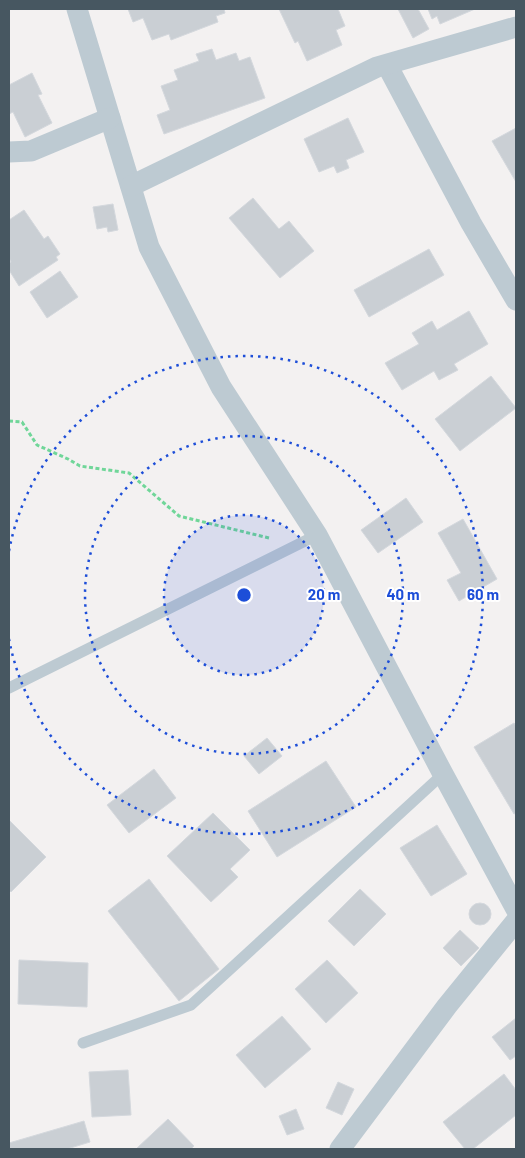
<svg xmlns="http://www.w3.org/2000/svg" width="525" height="1158" font-family="Barlow,sans-serif">
	<style>
		.building { fill: #cacfd4; stroke: #d4d8dd }
		.lines { fill: none; stroke-linecap: round; stroke-linejoin: round }
		.path { stroke: #70d699; stroke-width: 3; stroke-dasharray: 4 2.5; stroke-linecap: butt }
		.lane { stroke: #bdcad2; stroke-width: 11 }
		.street { stroke: #bdcad2; stroke-width: 21 }
		.ring { fill: none; stroke: #1d4ed8; stroke-width: 2.5; stroke-dasharray: 2.5 5 }
		.centre { fill: #1d4ed8; stroke: #fff; stroke-width: 2.5 }
		.ring-label { font-size: 15px; text-anchor: middle; font-weight: bold; fill: #1d4ed8; stroke: #fff; stroke-width: 4; stroke-linejoin: round; paint-order: stroke }
	</style>
	<rect width="100%" height="100%" fill="#f3f1f1"/>
	<g class="building">
		<polygon points="128,9 224,9 225,13 216,16 218,22 171,40 169,34 152,40 143,18 133,22"/>
		<polygon points="279,9 338,9 345,26 336,30 342,45 307,61 298,41 295,43"/>
		<polygon points="398,9 418,9 429,29 413,38"/>
		<polygon points="428,9 475,9 440,24 437,16 432,19"/>
		<polygon points="212,49 216,60 236,53 239,61 250,57 265,98 164,134 157,115 170,110 161,86 178,80 174,70 199,61 196,54"/>
		<polygon points="32,73 42,94 38,95 52,123 25,137 13,112 9,114 9,85"/>
		<polygon points="348,118 364,152 346,160 349,168 337,173 334,166 319,172 304,139"/>
		<polygon points="516,128 516,182 492,141"/>
		<polygon points="253,198 279,229 289,221 314,251 280,278 229,218"/>
		<polygon points="113,204 118,230 108,232 107,227 97,229 93,207"/>
		<polygon points="24,210 44,239 48,236 60,254 56,257 58,260 19,286 9,270 9,264 11,262 9,258 9,220"/>
		<polygon points="429,249 444,275 369,317 354,290"/>
		<polygon points="60,271 78,297 47,318 30,292"/>
		<polygon points="469,311 488,344 454,364 458,370 439,380 434,371 402,390 385,363 419,344 412,333 432,321 437,330"/>
		<polygon points="491,376 516,408 460,451 435,419"/>
		<polygon points="406,498 423,522 378,553 361,530"/>
		<polygon points="463,519 497,579 459,601 447,580 461,573 438,533"/>
		<polygon points="514,723 516,726 516,813 514,814 474,747"/>
		<polygon points="267,738 282,756 259,774 244,756"/>
		<polygon points="326,761 356,807 277,857 248,811"/>
		<polygon points="154,769 176,798 129,833 107,805"/>
		<polygon points="213,813 250,850 230,869 238,877 211,902 167,856"/>
		<polygon points="9,820 46,857 11,892 9,890"/>
		<polygon points="437,825 467,874 431,896 400,848"/>
		<polygon points="149,879 219,969 179,1001 108,911"/>
		<polygon points="360,889 386,914 354,946 328,921"/>
		<circle cx="480" cy="914" r="11"/>
		<polygon points="460,930 479,948 461,966 443,948"/>
		<polygon points="19,960 88,963 87,1007 18,1004"/>
		<polygon points="327,960 358,993 326,1023 295,989"/>
		<polygon points="282,1016 311,1049 265,1088 236,1055"/>
		<polygon points="516,1018 516,1056 510,1060 492,1037"/>
		<polygon points="128,1070 131,1115 92,1117 89,1072"/>
		<polygon points="504,1074 516,1090 516,1115 473,1149 465,1149 443,1122"/>
		<polygon points="338,1082 354,1089 342,1115 326,1108"/>
		<polygon points="296,1109 304,1129 287,1135 279,1116"/>
		<polygon points="168,1119 194,1146 191,1149 136,1149"/>
		<polygon points="84,1121 90,1142 67,1149 9,1149 9,1143"/>
	</g>
	<g class="lines">
		<polyline class="path" points="9,421 22,422 37,445 68,459 80,466 129,473 179,516 269,538"/>
		<g class="lane">
			<polyline points="9,688 317,535"/>
			<polyline points="83,1043 191,1005 443,774"/>
		</g>
		<g class="street">
			<polyline points="77,9 149,247 221,387 317,535 443,774 516,909"/>
			<polyline points="387,65 471,223 516,300"/>
			<polyline points="9,152 31,151 110,118"/>
			<polyline points="131,186 377,67 516,27"/>
			<polyline points="340,1149 447,1006 516,921"/>
		</g>
	</g>
	<circle cx="244" cy="595" r="80" fill="#1d4ed8" fill-opacity=".12"/>
	<g class="ring">
		<circle cx="244" cy="595" r="80"/>
		<circle cx="244" cy="595" r="159"/>
		<path d="M9 551A239 239 0 1 1 9 639"/>
	</g>
	<circle cx="244" cy="595" r="8" class="centre"/>
	<g class="ring-label">
		<text x="324" y="600">20 m</text>
		<text x="403" y="600">40 m</text>
		<text x="483" y="600">60 m</text>
	</g>
	<rect width="525" height="1158" fill="none" stroke="#475761" stroke-width="20"/>
</svg>
